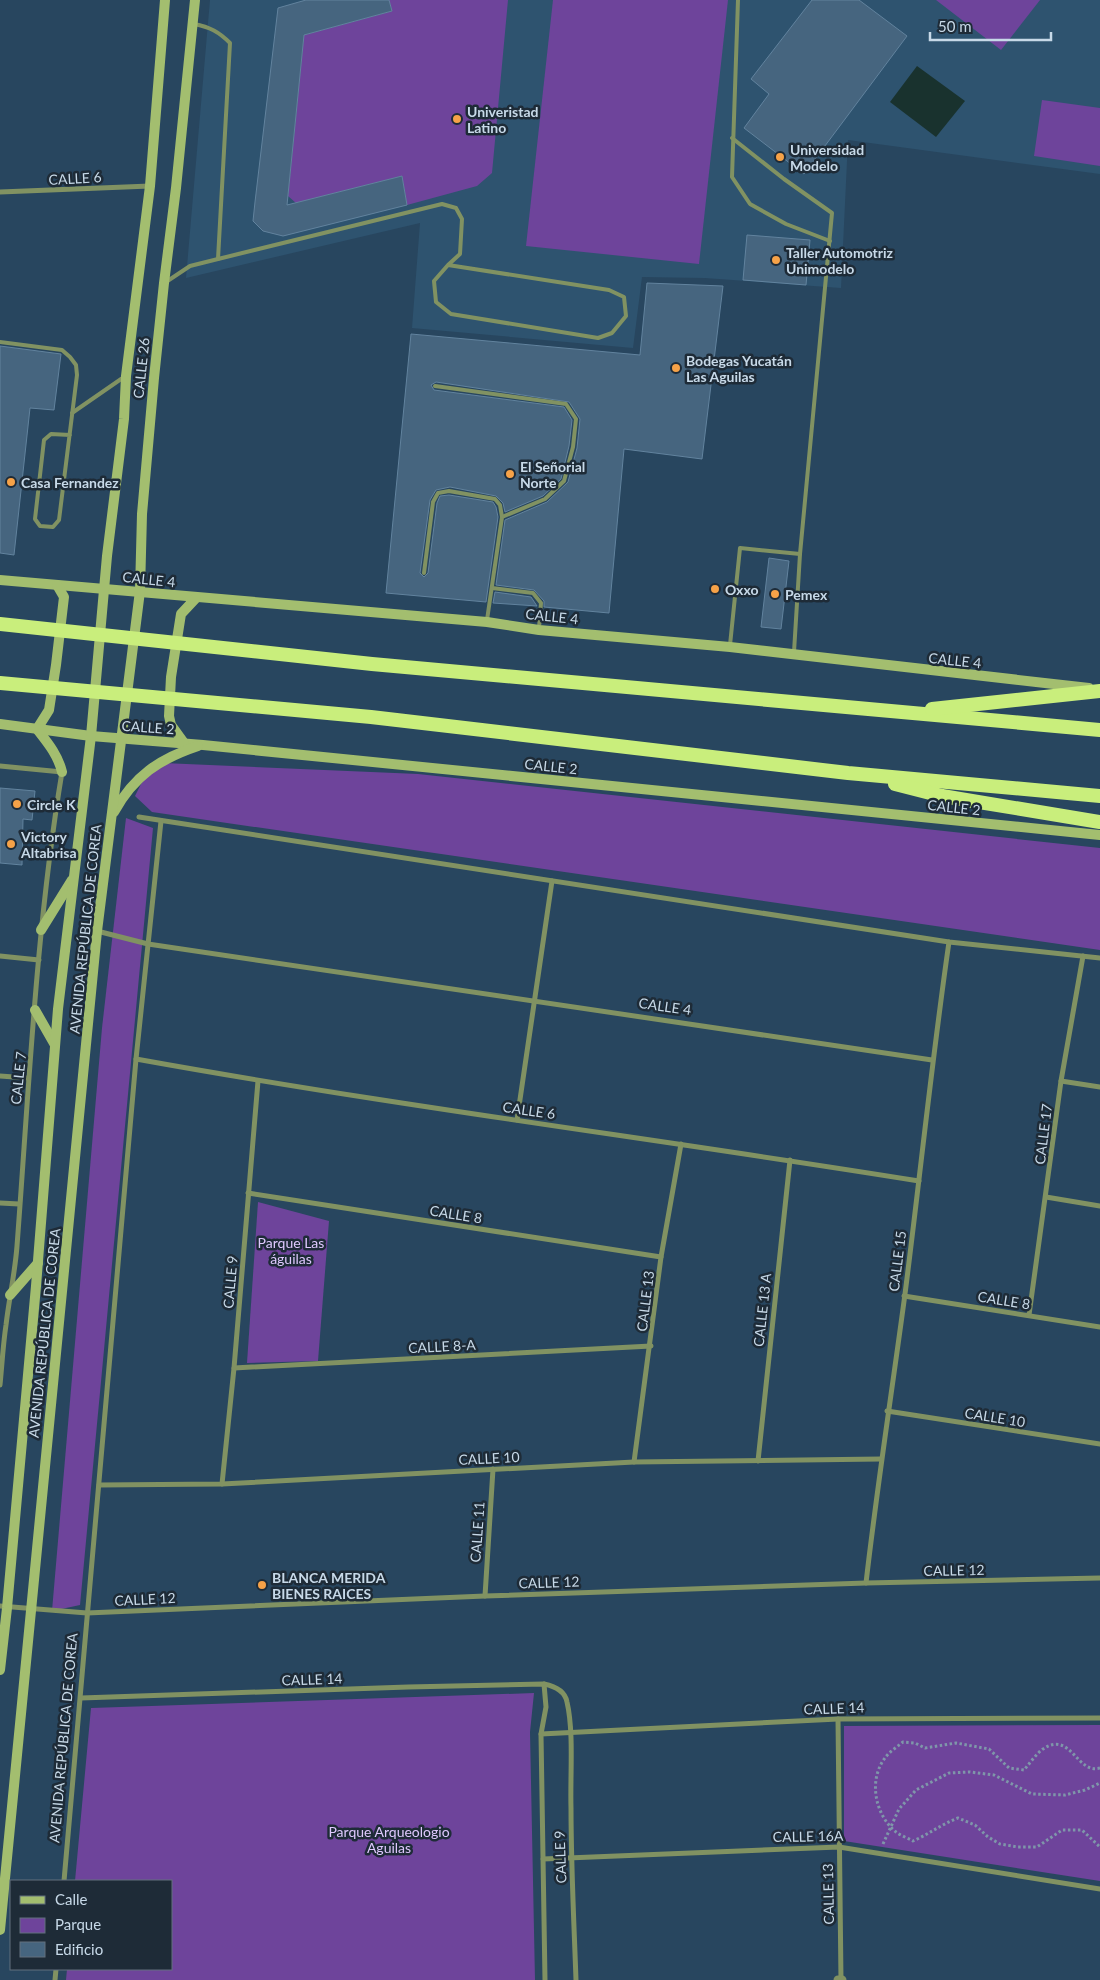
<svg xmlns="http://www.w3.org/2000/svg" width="1100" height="1980" font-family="Lato,sans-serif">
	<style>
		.built { fill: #2e536f }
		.green { fill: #6e449b }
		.water { fill: #19322e }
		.building { fill: #46657f; stroke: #62839e }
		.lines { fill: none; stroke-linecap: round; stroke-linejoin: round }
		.path { stroke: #7f96aa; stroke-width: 3; stroke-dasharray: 2.5 2.5; stroke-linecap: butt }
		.service { stroke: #819262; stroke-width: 4 }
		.minor { stroke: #819262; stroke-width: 5 }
		.tertiary { stroke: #819262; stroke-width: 9 }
		.secondary { stroke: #a3be6f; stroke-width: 10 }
		.trunk { stroke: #c9ee7c; stroke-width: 14 }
		.poi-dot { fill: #f6a248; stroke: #1e2b37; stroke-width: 2 }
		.labels { text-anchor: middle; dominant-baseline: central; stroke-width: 5; stroke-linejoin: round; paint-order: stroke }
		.poi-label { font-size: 14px; font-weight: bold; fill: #c7d9e8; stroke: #1e2b37; text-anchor: start }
		.street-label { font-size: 14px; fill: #c7d9e8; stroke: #1e2b37 }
		.park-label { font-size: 14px; fill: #dfc9fe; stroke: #1e2b37 }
	</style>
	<rect width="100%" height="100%" fill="#28465f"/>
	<polygon class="built" points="210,0 1100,0 1100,174 848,140 841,288 705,278 642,277 633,348 412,328 420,223 186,278"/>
	<g class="green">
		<polygon points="389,0 508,0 492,173 477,186 407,205 402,176 296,203 288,196 304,35 392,11"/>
		<polygon points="553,0 728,0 699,264 526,246"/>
		<polygon points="936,0 1040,0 1001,50"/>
		<polygon points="1042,100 1100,108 1100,166 1034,156"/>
		<polygon points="163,763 418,774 1100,848 1100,950 152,812 135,796 145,776"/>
		<polygon points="126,818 153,828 80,1605 52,1611 102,1028"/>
		<polygon points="258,1202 329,1221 318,1361 247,1363"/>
		<polygon points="534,1693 530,1732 535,1980 66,1980 67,1969 171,1969 171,1881 75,1881 91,1708"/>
		<polygon points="1100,1725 1100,1881 844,1841 844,1726"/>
	</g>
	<polygon class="water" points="917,66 965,101 936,137 890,102"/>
	<g class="building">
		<polygon points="306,0 389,0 392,11 304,35 287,205 402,176 407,205 283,236 263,231 253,221 255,202 278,8"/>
		<polygon points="812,0 859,0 907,36 804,174 744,128 769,94 751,79"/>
		<polygon points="747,235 810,240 806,285 743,280"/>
		<polygon points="647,283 723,286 702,459 624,449 609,613 544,607 544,601 534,590 496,585 505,520 547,502 568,482 577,448 580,419 569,402 436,382 431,385 434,390 564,407 572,420 569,446 561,479 543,496 505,512 503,503 496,496 450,487 436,490 430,500 420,573 424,577 428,573 437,503 440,496 449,495 493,502 496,507 498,517 486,602 386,593 411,334 640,355"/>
		<polygon points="0,346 61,354 54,410 30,408 14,555 0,553"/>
		<polygon points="769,558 789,561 781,629 761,627"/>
		<polygon points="495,592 531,597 537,606 493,603"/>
		<polygon points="0,788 35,791 32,820 23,819 22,865 0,863"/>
	</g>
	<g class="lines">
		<g class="path">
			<path d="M1100,1768C1077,1775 1071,1730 1043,1749C1036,1754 1030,1763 1024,1770L1009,1768L989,1749L956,1743L925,1748L915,1743L903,1742C897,1747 889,1752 885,1758C868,1780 875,1815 896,1832C901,1836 908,1838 913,1841C929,1834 942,1824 958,1818L975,1825L988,1837L1000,1844L1018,1847H1037L1062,1830H1082L1100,1847"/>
			<polyline points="883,1844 899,1809 916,1790 949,1773 970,1772 994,1775 1032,1794 1065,1795 1085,1790 1100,1783"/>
		</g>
		<g class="service">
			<polyline points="738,0 732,177 750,204 786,224 830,241"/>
			<path d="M194,24C210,27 219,32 230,43L218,259"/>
			<polyline points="732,138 784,179 832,213 800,554 794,652"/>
			<polyline points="166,282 190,266 218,259 442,204 456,208 462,219 460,254 448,265 434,281 436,302 451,314 598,338 612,333 626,316 624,297 609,290 448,265"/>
			<polyline points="0,342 62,350 70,357 76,365 77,375 59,520 53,527 40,526 35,519 44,440 51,434 70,435"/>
			<polyline points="435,386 566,404 576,419 573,447 564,481 545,499 502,517 487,620"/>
			<polyline points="72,413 124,377"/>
			<polyline points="424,573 433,502 438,493 449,491 495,499 500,505 502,517"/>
			<polyline points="492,588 533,593 541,603 539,628"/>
			<polyline points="730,645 740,548 800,554"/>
		</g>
		<g class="minor">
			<polyline points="0,192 150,186"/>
			<path d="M0,766L62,772C36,929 29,1088 17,1246C15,1273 9,1299 6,1325C3,1345 2,1365 0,1385"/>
			<polyline points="139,817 949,942 1100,958"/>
			<polyline points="97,931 148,944 932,1060"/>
			<polyline points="0,956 39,960"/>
			<path d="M136,1059C396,1106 658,1139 919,1181"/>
			<polyline points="0,1076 28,1078"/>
			<polyline points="1061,1081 1100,1087"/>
			<polyline points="517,1120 552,881"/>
			<polyline points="248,1193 661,1257"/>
			<polyline points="1046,1197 1100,1206"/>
			<polyline points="0,1203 19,1204"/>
			<polyline points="904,1296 1100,1327"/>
			<polyline points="1029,1315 1061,1081 1083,956"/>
			<polyline points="234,1368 651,1346"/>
			<polyline points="887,1411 1100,1444"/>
			<polyline points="758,1461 790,1160"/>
			<polyline points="634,1462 661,1257 681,1144"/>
			<polyline points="222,1484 234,1368 258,1081"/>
			<polyline points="99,1485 222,1484 634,1462 881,1459"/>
			<path d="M866,1583C877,1487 892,1391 905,1294C920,1177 932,1059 949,942"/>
			<polyline points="485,1596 493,1469"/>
			<polyline points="0,1606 87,1613 485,1596 866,1583 1100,1578"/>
			<polyline points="544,1684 546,1707 541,1734 545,1980"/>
			<path d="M81,1698L408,1687L544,1684C554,1686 565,1691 567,1702C574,1732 570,1776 571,1808C571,1866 574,1923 576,1980"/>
			<polyline points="838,1719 841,1980"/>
			<polyline points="541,1734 838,1719 1100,1718"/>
			<polyline points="543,1859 839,1847 1100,1889"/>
			<polyline points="64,1881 136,1059 161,821"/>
			<polyline points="55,1980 56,1969"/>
		</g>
		<polyline class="tertiary" points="838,1980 842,1980"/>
		<g class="secondary">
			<polyline points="0,580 487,622 539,630 730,647 1089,688"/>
			<path d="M57,585L64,597L56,665L49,710L37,729C48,743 58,755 62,772"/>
			<polyline points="0,724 91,736 203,745 1100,835"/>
			<polyline points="184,743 171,725 169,716 171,677 181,614 196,598"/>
			<path d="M114,812C134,776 159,759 198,746"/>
			<polyline points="41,930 72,880"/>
			<polyline points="35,1010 55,1045"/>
			<polyline points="10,1295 38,1263"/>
			<polyline points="0,1670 7,1608 36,1286 58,1009 91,736 107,556 124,419 126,376 150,186 165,0"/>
			<polyline points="0,1930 97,931 140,591 142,514 154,378 164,283 176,188 195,0"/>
		</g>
		<g class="trunk">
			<polyline points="0,624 372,664 1100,730"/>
			<polyline points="0,683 371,717 848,773 1100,796"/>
			<polyline points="932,709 1100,691"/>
			<polyline points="895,784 942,796 1100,822"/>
		</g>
	</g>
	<g class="poi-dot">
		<circle cx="457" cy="119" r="5"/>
		<circle cx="780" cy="157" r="5"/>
		<circle cx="776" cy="260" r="5"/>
		<circle cx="676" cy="368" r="5"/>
		<circle cx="510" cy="474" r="5"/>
		<circle cx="11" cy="482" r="5"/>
		<circle cx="715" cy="589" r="5"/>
		<circle cx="775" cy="594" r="5"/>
		<circle cx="17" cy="804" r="5"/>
		<circle cx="11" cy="844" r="5"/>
		<circle cx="262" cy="1585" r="5"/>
	</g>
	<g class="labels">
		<g class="poi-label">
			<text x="467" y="111">Univeristad<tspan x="467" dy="16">Latino</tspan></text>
			<text x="790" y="149">Universidad<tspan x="790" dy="16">Modelo</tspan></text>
			<text x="786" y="252">Taller Automotriz<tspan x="786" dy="16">Unimodelo</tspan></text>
			<text x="686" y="360">Bodegas Yucatán<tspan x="686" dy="16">Las Aguilas</tspan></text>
			<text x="520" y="466">El Señorial<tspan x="520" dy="16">Norte</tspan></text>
			<text x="21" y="482">Casa Fernandez</text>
			<text x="725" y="589">Oxxo</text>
			<text x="785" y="594">Pemex</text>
			<text x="27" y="804">Circle K</text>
			<text x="21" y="836">Victory<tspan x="21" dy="16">Altabrisa</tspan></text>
			<text x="272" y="1577">BLANCA MERIDA<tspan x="272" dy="16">BIENES RAICES</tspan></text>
		</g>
		<g class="street-label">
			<text transform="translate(75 178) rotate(-3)">CALLE 6</text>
			<text transform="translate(141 368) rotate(-84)">CALLE 26</text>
			<text transform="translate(149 579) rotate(6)">CALLE 4</text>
			<text transform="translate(552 616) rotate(6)">CALLE 4</text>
			<text transform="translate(955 660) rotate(6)">CALLE 4</text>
			<text transform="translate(148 727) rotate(4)">CALLE 2</text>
			<text transform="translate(551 766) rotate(6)">CALLE 2</text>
			<text transform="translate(954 807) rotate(6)">CALLE 2</text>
			<text transform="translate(85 929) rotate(-84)">AVENIDA REPÚBLICA DE COREA</text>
			<text transform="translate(665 1006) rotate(8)">CALLE 4</text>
			<text transform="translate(18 1078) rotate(-84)">CALLE 7</text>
			<text transform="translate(529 1110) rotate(8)">CALLE 6</text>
			<text transform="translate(1043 1134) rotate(-83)">CALLE 17</text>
			<text transform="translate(456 1214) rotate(9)">CALLE 8</text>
			<text transform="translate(897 1261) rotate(-83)">CALLE 15</text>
			<text transform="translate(230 1282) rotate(-85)">CALLE 9</text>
			<text transform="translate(1004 1300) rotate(9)">CALLE 8</text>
			<text transform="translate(645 1301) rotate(-83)">CALLE 13</text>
			<text transform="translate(762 1310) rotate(-84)">CALLE 13 A</text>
			<text transform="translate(44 1333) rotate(-84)">AVENIDA REPÚBLICA DE COREA</text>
			<text transform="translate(442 1346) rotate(-3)">CALLE 8-A</text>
			<text transform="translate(995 1417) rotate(9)">CALLE 10</text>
			<text transform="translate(489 1458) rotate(-3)">CALLE 10</text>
			<text transform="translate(477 1532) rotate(-86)">CALLE 11</text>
			<text transform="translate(954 1570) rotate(-1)">CALLE 12</text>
			<text transform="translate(549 1582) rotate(-2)">CALLE 12</text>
			<text transform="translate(145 1599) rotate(-3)">CALLE 12</text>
			<text transform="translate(312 1679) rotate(-2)">CALLE 14</text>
			<text transform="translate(834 1708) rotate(-2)">CALLE 14</text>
			<text transform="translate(63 1738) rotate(-85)">AVENIDA REPÚBLICA DE COREA</text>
			<text transform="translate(808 1836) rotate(-1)">CALLE 16A</text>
			<text transform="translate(560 1857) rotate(-92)">CALLE 9</text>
			<text transform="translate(828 1894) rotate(-91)">CALLE 13</text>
		</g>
		<g class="park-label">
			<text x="291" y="1242">Parque Las<tspan x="291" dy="16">águilas</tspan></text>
			<text x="389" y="1831">Parque Arqueologio<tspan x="389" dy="16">Aguilas</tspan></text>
		</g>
	</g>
	<rect x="10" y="1880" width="162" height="90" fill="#1e2b37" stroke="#62717e"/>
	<rect x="20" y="1896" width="25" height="8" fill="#a3be6f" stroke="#62717e"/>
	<text x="55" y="1905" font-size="15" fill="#c7d9e8">Calle</text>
	<rect x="20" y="1918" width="25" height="15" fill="#6e449b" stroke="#62717e"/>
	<text x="55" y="1930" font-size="15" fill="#c7d9e8">Parque</text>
	<rect x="20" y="1942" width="25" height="15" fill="#46657f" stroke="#62717e"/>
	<text x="55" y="1955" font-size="15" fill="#c7d9e8">Edificio</text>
	<path d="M930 32v8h121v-8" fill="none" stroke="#c7d9e8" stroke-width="2.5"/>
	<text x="938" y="32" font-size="15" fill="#c7d9e8" stroke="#1e2b37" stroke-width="4" paint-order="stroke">50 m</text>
</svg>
